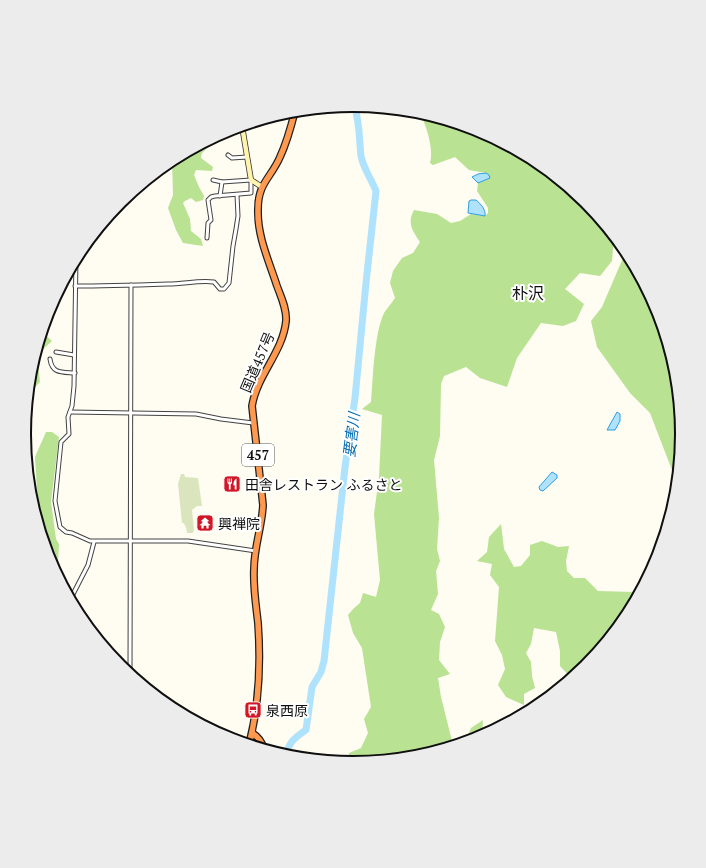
<svg xmlns="http://www.w3.org/2000/svg" width="706" height="868" font-family="'PT Serif','Noto Sans JP',serif">
	<style>
		.forest { fill: #b9e293 }
		.cemetery { fill: #dae5be }
		.water { fill: #afe3fd; stroke: #2e9edd }
		.lines { fill: none; stroke-linecap: round; stroke-linejoin: round }
		.river { stroke: #afe3fd; stroke-width: 7 }
		.street-casing { stroke: #424242; stroke-width: 5 }
		.secondary-casing { stroke: #313131; stroke-width: 6 }
		.highway-casing { stroke: #202020; stroke-width: 8 }
		.street { stroke: #fff; stroke-width: 3 }
		.secondary { stroke: #fff3ad; stroke-width: 4.5 }
		.highway { stroke: #ff9950; stroke-width: 5.5 }
		.labels { text-anchor: middle; dominant-baseline: central; stroke-width: 4; stroke-linejoin: round; paint-order: stroke }
		.shield { fill: #fff; stroke: #575757; stroke-width: 1 }
		.shield-label { font-size: 13px; font-weight: bold; fill: #0f0f0f }
		.street-label { font-size: 14px; fill: #0f0f0f; stroke: #fff }
		.poi-label { font-size: 14px; fill: #0f0f0f; stroke: #fff; text-anchor: start }
		.water-label { font-size: 15px; font-style: italic; fill: #096eb1; stroke: #fff }
		.quarter-label { font-size: 16px; fill: #0f0f0f; stroke: #fff }
		.rim { fill: none; stroke: #0f0f0f; stroke-width: 2 }
	</style>
	<rect width="100%" height="100%" fill="#fffcf2"/>
	<g class="forest">
		<path d="M420,112L479,130L536,161L586,202L614,236L612,261L600,276L580,273L565,289L584,304L576,321L563,326L541,323L517,358L507,387L480,378L466,367L444,376L441,384L440,436L434,460L439,518L437,549L440,561L436,571L438,594L431,610L439,614L445,627L440,642L439,660L450,674L438,678L441,697L452,741L465,742L471,728L483,720L482,736L479,738L417,757L349,763V753L361,748L368,733L364,719L371,707L362,648L353,633L348,615L354,608L360,603L363,593L376,597L380,580L374,514L379,477L382,415L362,409L371,402C373,379 374,334 384,313C387,308 392,303 395,298L390,283L393,271L402,258L413,253L420,242C412,230 407,223 414,210L437,214L451,223L460,221L471,214L485,216L488,213V208L477,191L478,183L489,178V175L486,173L469,170L455,157L433,165L430,163C434,148 426,126 420,112Z"/>
		<polygon points="215,136 216,140 202,153 201,158 213,167 212,171 196,170 194,175 199,187 204,196 203,200 196,202 191,198 185,201 183,203 190,219 191,231 201,239 203,246 183,243 176,230 168,208 173,195 172,160"/>
		<polygon points="629,256 657,308 676,370 682,434 677,483 650,413 630,393 597,347 591,321 602,307 623,258"/>
		<polygon points="42,332 52,341 37,355 40,382 28,394 30,370"/>
		<polygon points="46,432 52,432 59,437 51,502 56,539 59,544 58,562 53,567 49,560 41,535 43,534 38,507 35,457"/>
		<path d="M501,524L504,549L514,567L521,566L530,555V545L542,541L558,547L569,546L566,561L567,571L574,578H585L598,591L634,592L639,594C622,625 599,656 571,678L560,666V651L556,632L534,628L531,644L526,653L531,662L532,676L535,688L524,694V705L506,697L498,685L505,669L502,655L495,641L499,587L490,575L492,564L477,561L487,552L489,537Z"/>
	</g>
	<polygon class="cemetery" points="181,474 184,474 185,477 198,478 202,506 197,506 192,510 194,530 193,533 187,533 186,527 185,526 184,523 182,523 178,484"/>
	<g class="water">
		<polygon points="486,173 489,175 490,178 478,183 472,177 478,174"/>
		<path d="M471,200H476C481,204 486,210 485,216L468,213L469,201Z"/>
		<polygon points="617,412 620,414 620,421 615,430 607,430"/>
		<polygon points="552,472 557,475 557,478 543,491 540,490 539,487"/>
	</g>
	<g class="lines">
		<path class="river" d="M288,757C286,743 296,737 306,730L312,687L321,672L324,661L345,467L355,398L366,283L376,191C371,178 364,170 361,156C359,139 360,122 354,105"/>
		<g class="street-casing">
			<g id="street">
				<polyline points="228,155 232,158 247,157"/>
				<polyline points="220,196 222,182"/>
				<polyline points="207,238 208,223 211,220 208,200 211,197 215,196 251,193 251,180 222,182 213,180"/>
				<polyline points="76,258 74,386 72,406 68,417 69,434 61,442 55,501 60,527 66,532 72,533 90,541 188,541 256,551"/>
				<path d="M75,286C106,286 137,285 168,284C184,284 199,280 214,282L220,289H224L229,283L233,246L236,229L238,216L237,195"/>
				<polyline points="56,352 74,355"/>
				<path d="M50,359C52,374 62,372 75,373"/>
				<polyline points="70,412 196,414 221,419 253,423"/>
				<polyline points="70,600 88,565 94,542"/>
				<polyline points="130,674 131,285"/>
			</g>
		</g>
		<g class="secondary-casing">
			<polyline id="secondary" points="242,126 251,180 262,187"/>
		</g>
		<g class="highway-casing">
			<g id="highway">
				<path d="M252,733C259,737 262,742 264,749"/>
				<path d="M249,745C259,705 261,664 258,623C256,605 253,587 254,569C254,547 262,527 263,505L252,406C257,375 283,352 286,321C287,309 281,297 277,286C269,261 257,236 258,209C258,183 271,178 280,157C287,142 291,127 295,111"/>
			</g>
		</g>
		<use href="#street" class="street"/>
		<use href="#secondary" class="secondary"/>
		<use href="#highway" class="highway"/>
	</g>
	<defs>
		<g id="restaurant-square" transform="scale(0.9)"><rect x="-9" y="-9" width="18" height="18" rx="4" fill="#d11626" stroke="#fff"/><path d="M-5-6h1v4h1v-4h1v4h1v-4h1v5L-1.5 .5V6h-2V.5L-5-1ZM5-6V6H3V1.5H1.5Q1.5-4 5-6Z" fill="#fff"/></g>
		<g id="temple-square" transform="scale(0.9)"><rect x="-9" y="-9" width="18" height="18" rx="4" fill="#d11626" stroke="#fff"/><path d="M0-6L5-2H3V0L6.5 2.5H4V6H1.5V3h-3V6H-4V2.5H-6.5L-3 0V-2H-5Z" fill="#fff"/></g>
		<g id="bus-square" transform="scale(0.9)"><rect x="-9" y="-9" width="18" height="18" rx="4" fill="#d11626" stroke="#fff"/><path d="M-5-6H5V4H4V6H2V4H-2V6H-4V4H-5ZM-3.5-4V0h7V-4ZM-3.5 1.2v1.5H-2V1.2ZM2 1.2v1.5H3.5V1.2Z" fill="#fff"/></g>
	</defs>
	<g fill-rule="evenodd">
		<use href="#restaurant-square" x="232" y="484"/>
		<use href="#temple-square" x="205" y="523"/>
		<use href="#bus-square" x="253" y="710"/>
	</g>
	<g class="labels">
		<rect class="shield" x="242" y="444" width="32" height="22" rx="3"/>
		<g class="shield-label">
			<text x="258" y="455">457</text>
		</g>
		<g class="street-label">
			<text transform="translate(257 362) rotate(-67)">国道457号</text>
		</g>
		<g class="poi-label">
			<text x="245" y="484">田舎レストラン ふるさと</text>
			<text x="218" y="523">興禅院</text>
			<text x="266" y="710">泉西原</text>
		</g>
		<g class="water-label">
			<text transform="translate(351 435) rotate(-83)">要害川</text>
		</g>
		<g class="quarter-label">
			<text x="528" y="293">朴沢</text>
		</g>
	</g>
	<path d="M0 0H706V868H0ZM31 434a322 322 0 1 1 644 0a322 322 0 1 1-644 0Z" fill="#ececec" fill-rule="evenodd"/>
	<path class="rim" d="M31 434a322 322 0 1 1 644 0a322 322 0 1 1-644 0Z"/>
</svg>
